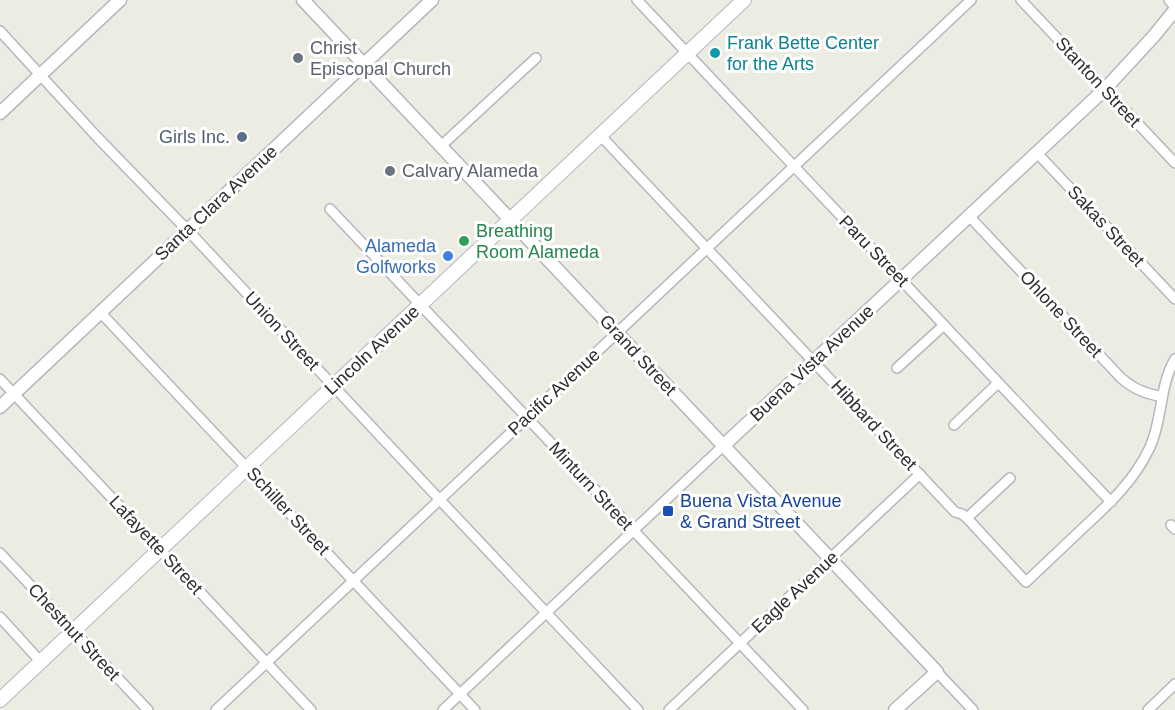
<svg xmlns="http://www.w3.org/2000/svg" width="1175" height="710" font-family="Arial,sans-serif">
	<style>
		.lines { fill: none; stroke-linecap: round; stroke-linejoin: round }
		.minor-casing { stroke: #b7b5bf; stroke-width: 12 }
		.tertiary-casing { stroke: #b7b5bf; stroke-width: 15 }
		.secondary-casing { stroke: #b7b5bf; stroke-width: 16 }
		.minor { stroke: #fff; stroke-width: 9 }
		.tertiary { stroke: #fff; stroke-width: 12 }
		.secondary { stroke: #fff; stroke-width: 14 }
		.culture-dot { fill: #0f9aa8; stroke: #fff; stroke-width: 2 }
		.worship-dot { fill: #6b7280; stroke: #fff; stroke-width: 2 }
		.service-dot { fill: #5c6f8a; stroke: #fff; stroke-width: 2 }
		.leisure-dot { fill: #2e9e5b; stroke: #fff; stroke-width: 2 }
		.shop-dot { fill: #3f7fe0; stroke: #fff; stroke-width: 2 }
		.transit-dot { fill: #1a4fb4; stroke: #fff; stroke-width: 2 }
		.labels { text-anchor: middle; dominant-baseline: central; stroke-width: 6; stroke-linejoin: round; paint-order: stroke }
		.culture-label { font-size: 18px; fill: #0d838f; stroke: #fff; text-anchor: start }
		.worship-label { font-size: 18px; fill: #5b616d; stroke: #fff; text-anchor: start }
		.street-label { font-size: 18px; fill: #2d2d2d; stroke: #fff }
		.service-label { font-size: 18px; fill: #4e5e75; stroke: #fff; text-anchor: end }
		.leisure-label { font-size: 18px; fill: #27864d; stroke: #fff; text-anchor: start }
		.shop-label { font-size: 18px; fill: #366cbe; stroke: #fff; text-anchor: end }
		.transit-label { font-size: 18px; fill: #164399; stroke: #fff; text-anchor: start }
	</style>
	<rect width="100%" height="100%" fill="#edece2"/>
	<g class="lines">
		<g class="minor-casing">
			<g id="minor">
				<polyline points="637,0 1111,502"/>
				<polyline points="1021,0 1175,163"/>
				<polyline points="1169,0 1175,7"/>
				<polyline points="0,31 98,138 196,239 440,500 638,710"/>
				<path d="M600,135L955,512L962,514L967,518L1026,582C1045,564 1064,546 1083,528C1109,504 1135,480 1150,447C1163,419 1159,386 1175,359"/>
				<polyline points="441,146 536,58"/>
				<polyline points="1036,152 1175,299"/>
				<polyline points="330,209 803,710"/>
				<path d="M969,216L1121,378C1135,390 1145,393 1162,397"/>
				<polyline points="100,312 475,710"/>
				<polyline points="897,368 944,325"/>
				<polyline points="0,379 311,710"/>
				<polyline points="954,425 998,383"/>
				<polyline points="967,518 1010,478"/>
				<polyline points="1171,525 1175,529"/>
				<polyline points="0,553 148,710"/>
				<polyline points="0,617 41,662"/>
				<polyline points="937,672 973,710"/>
				<polyline points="216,710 971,0"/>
				<polyline points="443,710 723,446"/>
				<polyline points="669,710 920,474"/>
				<polyline points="1148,710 1175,684"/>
			</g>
		</g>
		<g class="tertiary-casing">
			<g id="tertiary">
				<polyline points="303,0 937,672 895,710"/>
				<polyline points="0,113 120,0"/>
				<polyline points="0,407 432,0"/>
				<polyline points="723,446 1105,89 1153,37 1175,10"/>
			</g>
		</g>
		<g class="secondary-casing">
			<polyline id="secondary" points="0,700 744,0"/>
		</g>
		<use href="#minor" class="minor"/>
		<use href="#tertiary" class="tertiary"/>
		<use href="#secondary" class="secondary"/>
	</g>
	<circle class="culture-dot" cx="715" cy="53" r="6"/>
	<g class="worship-dot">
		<circle cx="298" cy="58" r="6"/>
		<circle cx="390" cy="171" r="6"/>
	</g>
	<circle class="service-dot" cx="242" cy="137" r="6"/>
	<circle class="leisure-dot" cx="464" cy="241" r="6"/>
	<circle class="shop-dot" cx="448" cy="256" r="6"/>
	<rect class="transit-dot" x="662" y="505" width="12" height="12" rx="3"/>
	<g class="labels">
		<g class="culture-label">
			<text x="727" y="43">Frank Bette Center<tspan x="727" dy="21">for the Arts</tspan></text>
		</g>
		<g class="worship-label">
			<text x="310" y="48">Christ<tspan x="310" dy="21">Episcopal Church</tspan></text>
			<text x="402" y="171">Calvary Alameda</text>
		</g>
		<g class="street-label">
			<text transform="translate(1098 82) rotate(47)">Stanton Street</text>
			<text transform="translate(216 203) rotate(-43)">Santa Clara Avenue</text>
			<text transform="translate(1106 226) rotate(47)">Sakas Street</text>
			<text transform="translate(874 251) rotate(46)">Paru Street</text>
			<text transform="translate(1061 314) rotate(47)">Ohlone Street</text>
			<text transform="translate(282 331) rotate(47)">Union Street</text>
			<text transform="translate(372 350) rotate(-43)">Lincoln Avenue</text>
			<text transform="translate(638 355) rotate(47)">Grand Street</text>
			<text transform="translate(812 363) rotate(-43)">Buena Vista Avenue</text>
			<text transform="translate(554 392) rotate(-43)">Pacific Avenue</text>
			<text transform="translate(874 425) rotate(47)">Hibbard Street</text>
			<text transform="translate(591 486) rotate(47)">Minturn Street</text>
			<text transform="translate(288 511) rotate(47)">Schiller Street</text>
			<text transform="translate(156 545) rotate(47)">Lafayette Street</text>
			<text transform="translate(795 592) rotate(-43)">Eagle Avenue</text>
			<text transform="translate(74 632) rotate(47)">Chestnut Street</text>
		</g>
		<g class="service-label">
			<text x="230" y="137">Girls Inc.</text>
		</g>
		<g class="leisure-label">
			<text x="476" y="231">Breathing<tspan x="476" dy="21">Room Alameda</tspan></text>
		</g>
		<g class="shop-label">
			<text x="436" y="246">Alameda<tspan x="436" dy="21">Golfworks</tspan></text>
		</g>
		<g class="transit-label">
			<text x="680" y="501">Buena Vista Avenue<tspan x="680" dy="21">&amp; Grand Street</tspan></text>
		</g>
	</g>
</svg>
